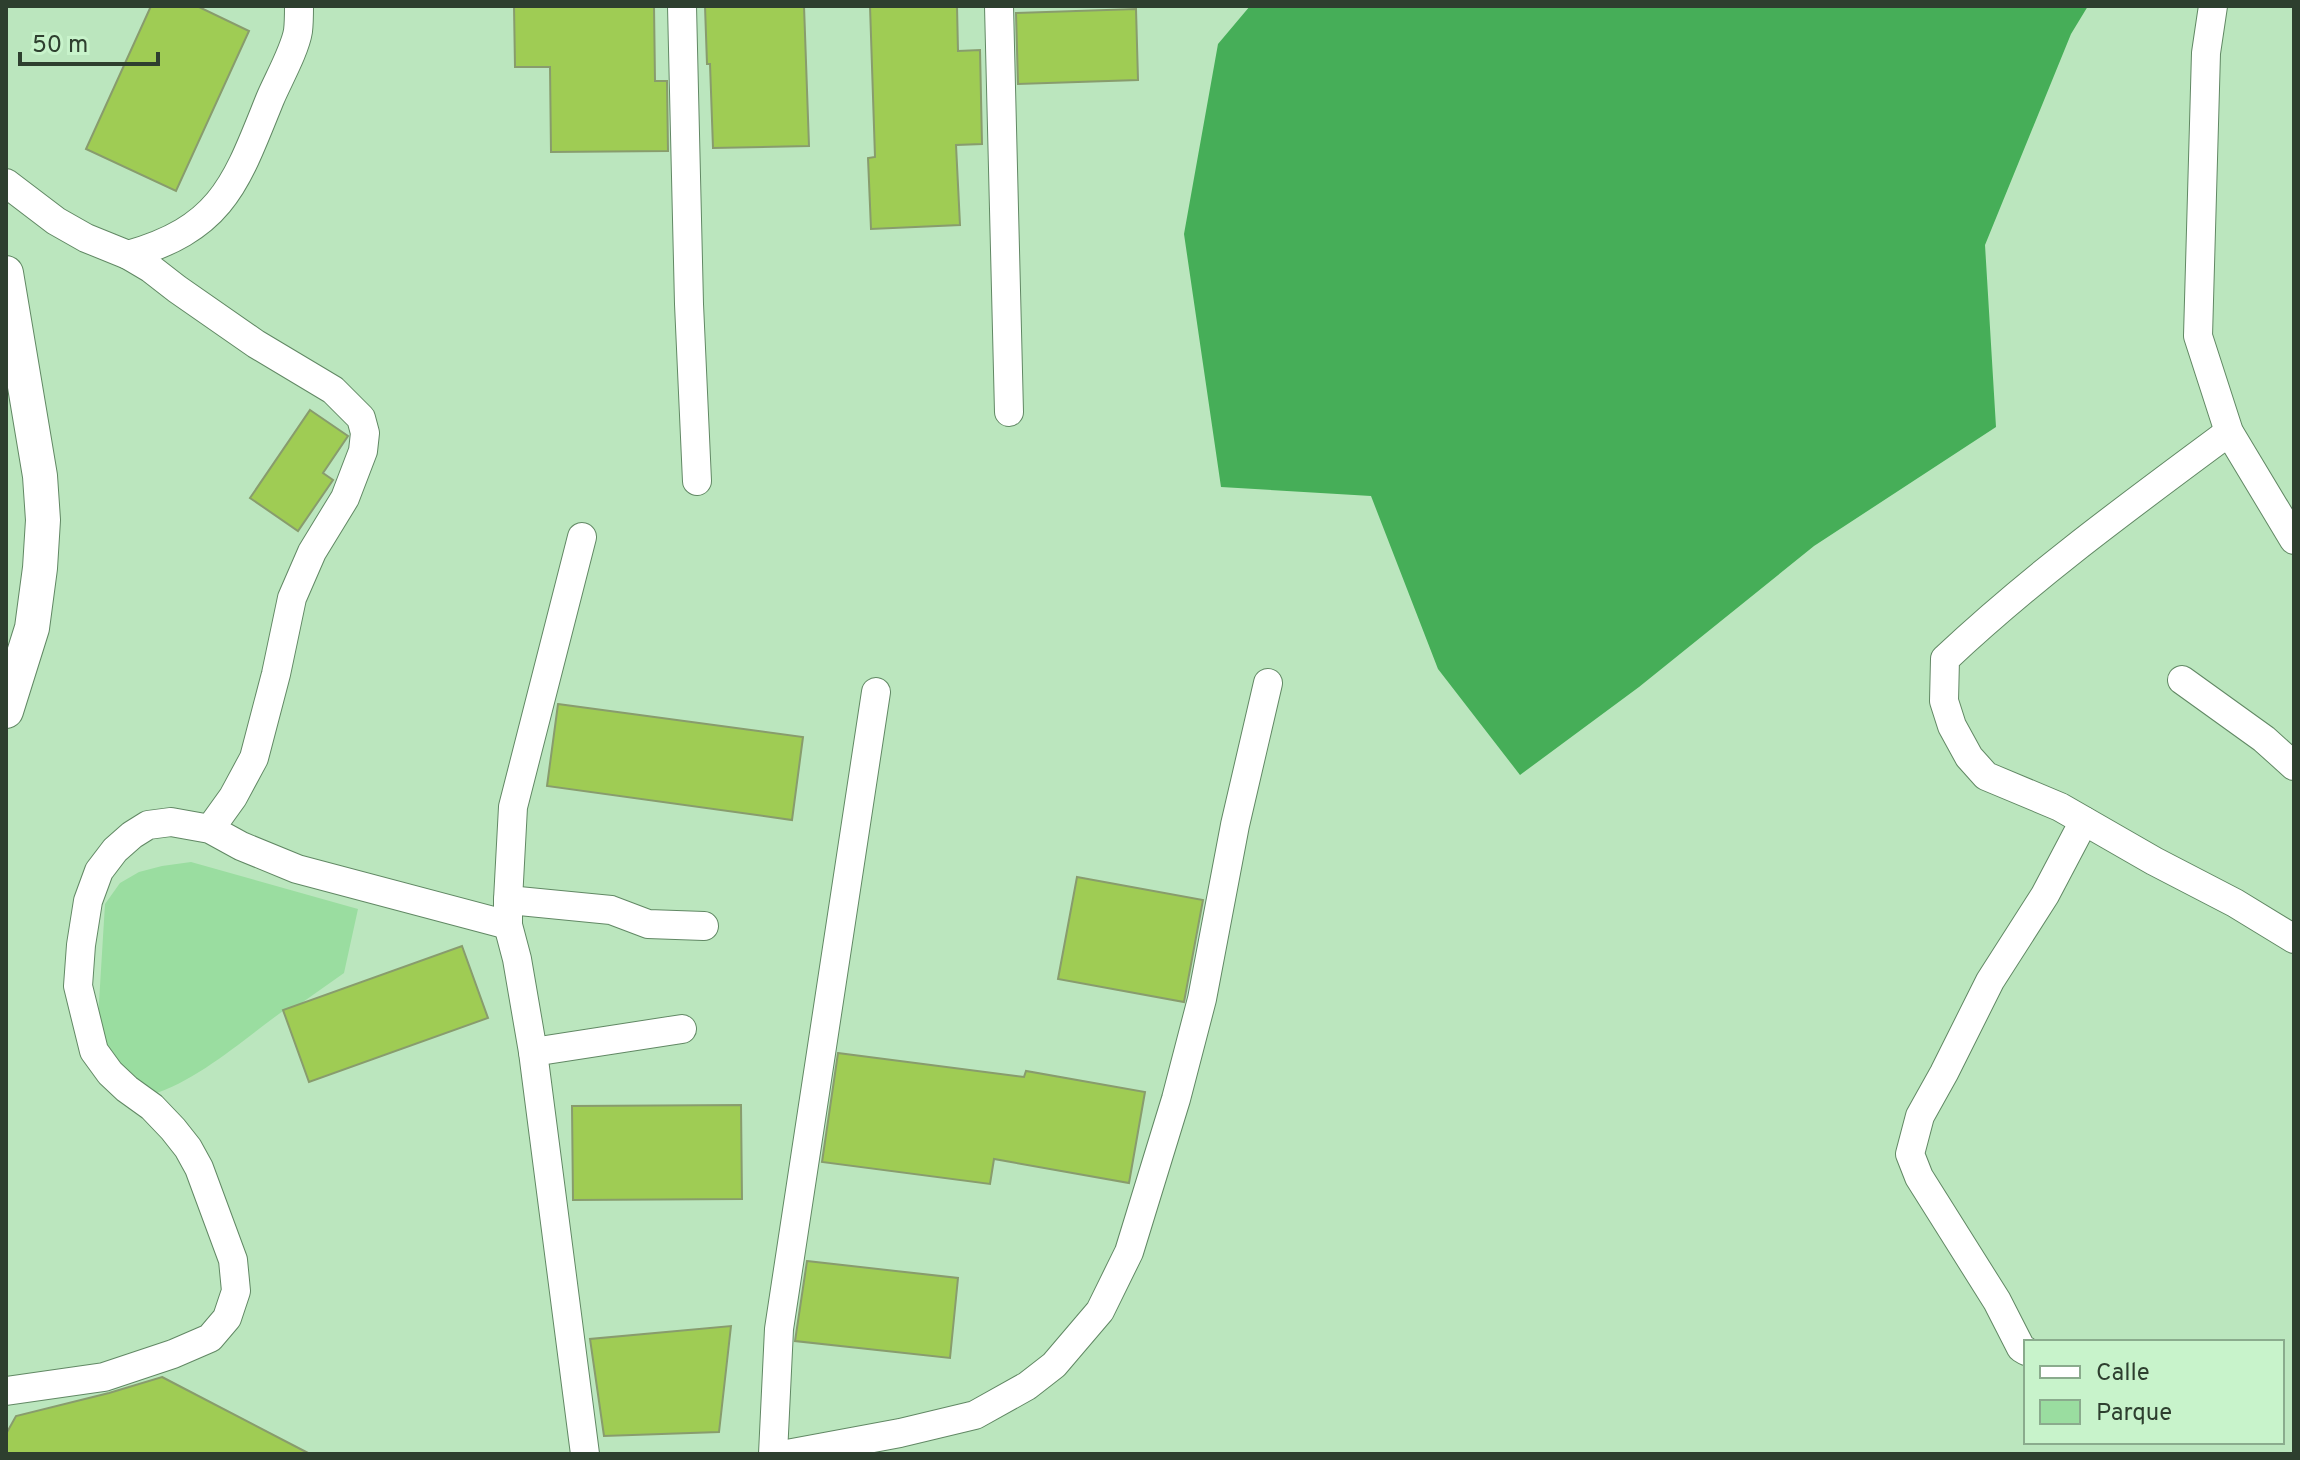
<svg xmlns="http://www.w3.org/2000/svg" width="2300" height="1460" font-family="Overpass,sans-serif">
	<style>
		.green { fill: #9adda0 }
		.forest { fill: #46ae58 }
		.building { fill: #9fcc54; stroke: #889c6d; stroke-width: 2 }
		.lines { fill: none; stroke-linecap: round; stroke-linejoin: round }
		.minor-casing { stroke: #618864; stroke-width: 30 }
		.major-casing { stroke: #618864; stroke-width: 36 }
		.minor { stroke: #fff; stroke-width: 28 }
		.major { stroke: #fff; stroke-width: 34 }
	</style>
	<rect width="100%" height="100%" fill="#bbe6be"/>
	<path class="green" d="M191,862L358,909L344,973L293,1009L283,1011C241,1041 200,1079 151,1095L104,1062L98,1019L105,904L120,883L139,872L162,866Z"/>
	<polygon class="forest" points="1250,6 2088,6 2071,34 1985,245 1996,427 1814,546 1639,687 1520,775 1438,669 1371,496 1221,487 1184,234 1218,44"/>
	<g class="building">
		<polygon points="151,6 197,6 249,31 176,191 86,149"/>
		<polygon points="514,6 654,6 655,81 667,81 668,151 551,152 550,67 515,67"/>
		<polygon points="705,6 804,6 809,146 713,148 710,64 707,64"/>
		<polygon points="870,6 957,6 958,51 980,50 982,144 956,145 960,225 871,229 868,158 875,157"/>
		<polygon points="1136,9 1138,80 1018,84 1016,13"/>
		<polygon points="310,410 348,436 323,473 333,480 298,531 250,498"/>
		<polygon points="558,704 803,737 792,820 547,786"/>
		<polygon points="1077,877 1203,900 1184,1002 1058,979"/>
		<polygon points="462,946 488,1018 309,1082 283,1010"/>
		<polygon points="838,1053 1024,1077 1026,1071 1145,1092 1129,1183 994,1159 990,1184 822,1162"/>
		<polygon points="741,1105 742,1199 573,1200 572,1106"/>
		<polygon points="807,1261 958,1278 950,1358 795,1341"/>
		<polygon points="731,1326 719,1432 604,1436 590,1339"/>
		<polygon points="162,1377 310,1454 6,1454 6,1434 16,1416 109,1393"/>
	</g>
	<g class="lines">
		<g class="minor-casing">
			<g id="minor">
				<polyline points="682,6 689,304 697,481"/>
				<polyline points="999,6 1009,412"/>
				<polyline points="2213,6 2206,53 2198,336 2229,432 2294,540"/>
				<path d="M6,183L56,221L86,238L128,255C223,228 236,183 270,99C278,80 295,50 298,31C299,23 299,14 299,6"/>
				<polyline points="128,255 150,268 177,289 256,344 333,390 361,418 365,433 363,451 345,498 312,552 292,598 276,674 254,758 233,797 210,829"/>
				<path d="M2229,432C2132,504 2033,576 1945,659L1944,701L1952,726L1969,757L1986,776L2060,807L2154,861L2235,903L2294,939"/>
				<polyline points="582,537 513,807 508,900 508,925 517,959 533,1052 585,1454"/>
				<polyline points="2182,680 2264,739 2294,766"/>
				<polyline points="508,900 611,910 648,924 704,926"/>
				<polyline points="533,1052 682,1029"/>
				<polyline points="2026,1351 2021,1348 1997,1301 1919,1177 1910,1154 1920,1116 1944,1073 1990,981 2045,895 2084,821"/>
				<polyline points="6,1391 104,1377 173,1354 210,1338 227,1318 236,1291 233,1260 199,1168 188,1148 173,1129 152,1107 127,1089 110,1073 94,1051 78,986 81,945 88,901 99,871 115,850 132,835 148,825 171,822 210,829 241,846 297,869 508,925"/>
				<polyline points="773,1454 779,1329 876,692"/>
				<polyline points="787,1454 900,1433 975,1415 1027,1386 1054,1365 1100,1311 1129,1252 1176,1099 1202,999 1235,825 1268,683"/>
			</g>
		</g>
		<g class="major-casing">
			<polyline id="major" points="6,273 40,476 43,520 40,568 32,628 6,711"/>
		</g>
		<use href="#minor" class="minor"/>
		<use href="#major" class="major"/>
	</g>
	<rect width="2300" height="1460" fill="none" stroke="#2e3f2f" stroke-width="16"/>
	<rect x="2024" y="1340" width="260" height="104" fill="#c8f3cb" stroke="#8aab8d" stroke-width="2"/>
	<rect x="2040" y="1366" width="40" height="12" fill="#ffffff" stroke="#8aab8d" stroke-width="2"/>
	<text x="2096" y="1380" font-size="24" fill="#2e3f2f">Calle</text>
	<rect x="2040" y="1400" width="40" height="24" fill="#9adda0" stroke="#8aab8d" stroke-width="2"/>
	<text x="2096" y="1420" font-size="24" fill="#2e3f2f">Parque</text>
	<path d="M20 52v12h138v-12" fill="none" stroke="#2e3f2f" stroke-width="4"/>
	<text x="32" y="52" font-size="24" fill="#2e3f2f" stroke="#c8f3cb" stroke-width="6" paint-order="stroke">50 m</text>
</svg>
